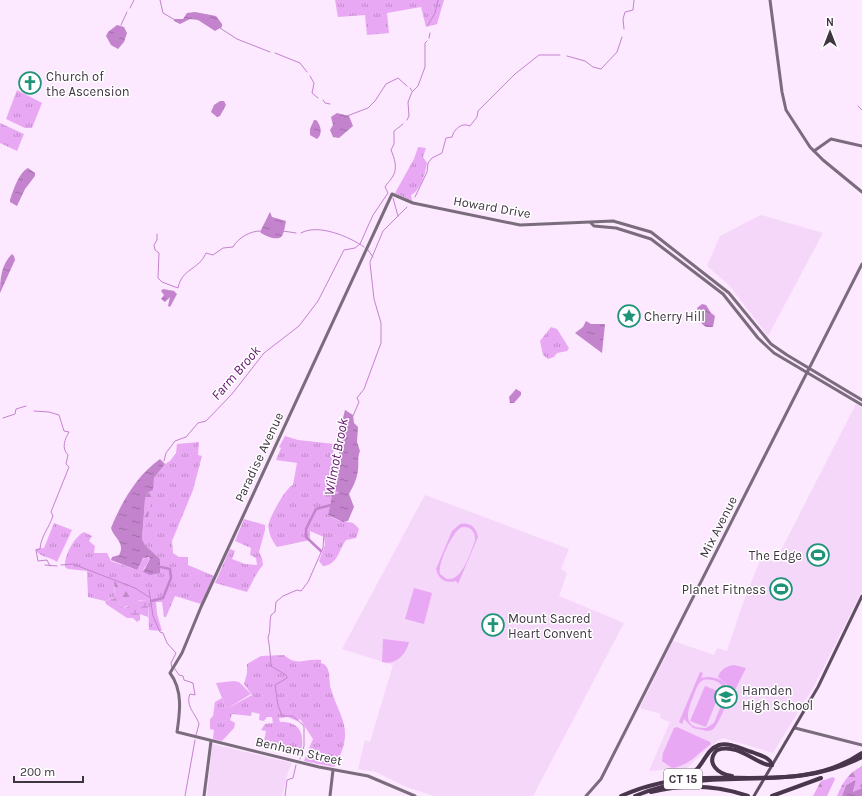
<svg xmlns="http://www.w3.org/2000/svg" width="862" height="796" font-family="Karla,sans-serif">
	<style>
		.built { fill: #f5d7fa }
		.grass { fill: url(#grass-tufts) }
		.forest { fill: url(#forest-firs) }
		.wetland { fill: url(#wetland-marsh) }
		.garden { fill: #e9a8f3; fill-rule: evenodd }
		.water { fill: url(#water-ripples) }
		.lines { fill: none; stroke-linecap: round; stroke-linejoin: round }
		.stream { stroke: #c383cd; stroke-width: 1 }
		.canal { stroke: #c383cd; stroke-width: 2.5 }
		.secondary { stroke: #7b6c7d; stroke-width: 3 }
		.primary { stroke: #604e62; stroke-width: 3 }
		.highway { stroke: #49354c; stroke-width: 4 }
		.labels { text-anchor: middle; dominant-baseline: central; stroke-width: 3; stroke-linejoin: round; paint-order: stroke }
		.shield { fill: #fff; stroke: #79727a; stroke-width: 1 }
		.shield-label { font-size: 12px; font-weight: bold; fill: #3f3541 }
		.poi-label { font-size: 13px; fill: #3f3541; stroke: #fff; text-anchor: start }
		.street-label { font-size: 13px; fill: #3f3541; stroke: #fff }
		.water-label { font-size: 14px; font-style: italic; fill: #641470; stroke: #fff }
	</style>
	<defs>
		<pattern id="grass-tufts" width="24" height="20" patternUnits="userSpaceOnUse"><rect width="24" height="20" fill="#e9a8f3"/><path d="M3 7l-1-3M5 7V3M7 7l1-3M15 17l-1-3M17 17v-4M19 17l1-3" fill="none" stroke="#be8ac6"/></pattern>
		<pattern id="forest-firs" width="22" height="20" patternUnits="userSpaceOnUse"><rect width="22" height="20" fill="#e9a8f3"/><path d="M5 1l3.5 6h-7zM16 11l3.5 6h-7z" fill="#be8ac6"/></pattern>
		<pattern id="wetland-marsh" width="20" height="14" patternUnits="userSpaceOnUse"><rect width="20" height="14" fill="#e9a8f3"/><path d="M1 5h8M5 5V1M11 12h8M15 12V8" fill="none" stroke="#be8ac6"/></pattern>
		<pattern id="water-ripples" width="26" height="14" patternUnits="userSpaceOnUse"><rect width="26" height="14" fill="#c383cd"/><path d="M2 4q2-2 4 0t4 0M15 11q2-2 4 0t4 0" fill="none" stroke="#a06ca8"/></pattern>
	</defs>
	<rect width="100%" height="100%" fill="#fce8ff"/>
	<g class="built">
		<polygon points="761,215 823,233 768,336 729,285 707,266 720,236"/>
		<polygon points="856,404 862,408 862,591 814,686 773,753 723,738 713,744 687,768 649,771 670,722 660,718 661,714 640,708 673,641 714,655 717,648 727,651 743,603 761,558 775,562"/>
		<polygon points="425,495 569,549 561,569 567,573 559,596 624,623 533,796 434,796 404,786 376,772 358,769 365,740 370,742 393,665 342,649"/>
		<polygon points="212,744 292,763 288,772 282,796 207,796"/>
	</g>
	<g class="grass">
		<polygon points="335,0 444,0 437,24 426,27 421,7 387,13 389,33 367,35 365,15 338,17"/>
		<polygon points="17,90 42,103 32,128 25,128 6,119"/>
		<polygon points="0,123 24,134 17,151 0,143"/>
		<path d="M418,147L426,148L423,157L427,163C425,174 421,190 411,195L412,201L395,193L414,159Z"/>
		<polygon points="551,327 557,329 569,348 567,351 557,353 554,357 548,359 543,355 540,341"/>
		<path d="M285,436L298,440L334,444L331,474L337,475L335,490L340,493L332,495L328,515C332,517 337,520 341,521C350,524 351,519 359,529L356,538L346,540C339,549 338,565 323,566L319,561L325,545L324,537L310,531V540L277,547C272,541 267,530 269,523C271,515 286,487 293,485L297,463L276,460L281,448L279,447Z"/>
		<path d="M199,442L198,455L202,456L193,490L172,541L173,553L179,557H188V565L214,576L201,604L175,596L166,617H164L162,602H156L157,614L162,631L149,630L148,600L114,582L115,597L105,601L88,597L87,571L68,569L65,567C64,556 74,537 84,532L92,536L89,541L95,546L94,553H107L111,561L137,570L141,561L146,556L150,559L143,570L160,559L145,545L142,539L154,478L165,464L170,461L176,453L177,444Z"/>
		<path d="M244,519L265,525V530L259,552L262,558L263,565C255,574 253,582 247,592L215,583L230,549L235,551L232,559L245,564L257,565L256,558L250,555L251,548L235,541Z"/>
		<path d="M54,523L72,530L57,562C49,556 40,558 35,549L44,548Z"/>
		<path d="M284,655C297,667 304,658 321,660V663C332,666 328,680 331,689C338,714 352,726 341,753C339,758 337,763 334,767L304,761L313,739L300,719L297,721L288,717L279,718L280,722C303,721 305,738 300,756L266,744L264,741L266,731L261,730L265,724L273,723L272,717H267L264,721L259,720L260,714L252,712L251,716L232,714L230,720L235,723L234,728L222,741L213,739L214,730L210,729V719L213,716L215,702L222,698L226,708H228L252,695L244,684L247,673V664L261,656Z"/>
	</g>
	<g class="forest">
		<polygon points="153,490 144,538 142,539 145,498 147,493"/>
		<polygon points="114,581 134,589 148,600 139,600 123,608 115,597"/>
		<path d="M862,766V788L853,793L856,780L846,785L842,796H837C843,782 848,773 862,766Z"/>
		<polygon points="833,777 835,779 827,796 813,796 821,781"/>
	</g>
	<polygon class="wetland" points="115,597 123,608 127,607 132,601 148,600 148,617 140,614 140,620 137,622 133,618 127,618 106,604 105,601"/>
	<g class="garden">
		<path d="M460,524C470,522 476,527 478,537L458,584L456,581C446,584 438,579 436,569L452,531ZM462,527C471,526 476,532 475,541C470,552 463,581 447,579L440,574C437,565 453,530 462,527Z"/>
		<polygon points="414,588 432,593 424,624 405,619"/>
		<path d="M383,639L409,642C406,654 396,666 382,662Z"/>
		<path d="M734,665L746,668L735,690H733L718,677C720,670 726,666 734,665Z"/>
		<path d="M700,672L703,673L701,678C712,675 727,679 729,692C730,698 719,722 715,727C713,730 710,731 707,731L693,728L684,719L682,724L679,722ZM703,680C713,678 723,682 726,693L714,723L706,728C682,729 687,712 693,697C696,690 697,684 703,680Z"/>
		<polygon points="234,681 239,682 251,694 228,708 226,708 216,683"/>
		<polygon points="705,686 720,692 706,727 690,721"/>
		<path d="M677,727L710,742L711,744C698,753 689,766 672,768L662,761L663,753L674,728Z"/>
	</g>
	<g class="water">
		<polygon points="195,12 216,16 222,24 222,27 215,31 198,20 190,19 180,24 174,21 174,19 183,19 187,13"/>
		<polygon points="117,25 124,27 127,33 124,42 118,49 111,45 106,36 108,32"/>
		<polygon points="220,101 224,101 226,105 220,116 217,117 211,112 214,105"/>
		<polygon points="337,113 349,116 353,126 339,138 333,137 330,130 333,125 331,117"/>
		<path d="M314,120H316C321,125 323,134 317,139L310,135V129Z"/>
		<path d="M28,168L35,173V176L25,189L17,206L10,202V200C13,191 19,172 28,168Z"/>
		<path d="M270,212L272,217L286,221C285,226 284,234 281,237C276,241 263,235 260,232Z"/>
		<path d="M12,254L14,256L15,260L0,293C0,279 1,265 12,254Z"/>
		<polygon points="163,289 174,291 177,294 170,307 168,306 170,297 165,302 161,299 164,295 161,291"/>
		<polygon points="702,304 706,305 711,313 715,316 713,327 706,327 702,324 697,308"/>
		<polygon points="586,321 591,324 605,324 602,353 575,333 583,327"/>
		<polygon points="516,389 521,392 521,395 514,403 510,403 509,397"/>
		<path d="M345,410L353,415L354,423L358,427L357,442L360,451C357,458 359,463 358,470C357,479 353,487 349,494L354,507L348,521L343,522L328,515L332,495L339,493L335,490V481L341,461L339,452L342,446V422Z"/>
		<path d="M160,459L165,464L154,478L153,490L147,493L145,499L142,539L145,545L160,559V573L150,575L143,572L150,559L149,557L143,558L137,570L111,560L112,557L119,555C126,543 113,537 111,528C121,503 137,475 160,459Z"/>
		<polygon points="856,780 853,792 862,788 862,796 842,796 846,785"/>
	</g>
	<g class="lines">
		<g class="stream">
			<polyline points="160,0 163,13 175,20"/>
			<polyline points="130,8 134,0"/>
			<polyline points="121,25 127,12"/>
			<polyline points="428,25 435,13 438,0"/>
			<polyline points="220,28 237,39 270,52"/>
			<polyline points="624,29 623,19 625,12 633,10 634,0"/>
			<polyline points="429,38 430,33"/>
			<polyline points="275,53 300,63 307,72"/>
			<polyline points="567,56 585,61 593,67 601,69 617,52 622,37"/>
			<polyline points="310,76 314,83 312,93 318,98"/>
			<polyline points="410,88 412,91"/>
			<polyline points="323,100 325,103 330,104"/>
			<polyline points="858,106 862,110"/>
			<polyline points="347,116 368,108 375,101 386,84 398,78 407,86"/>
			<polyline points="407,120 409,116 408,102 412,92 418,86 425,67 425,43 427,41"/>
			<path d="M415,197L427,172L428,163L432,158L442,153L446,138L452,137C454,129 462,122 470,126L477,117L478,111L515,74L539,55H560"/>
			<polyline points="393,198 398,216"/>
			<polyline points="283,231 296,233"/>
			<path d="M301,233C318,223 350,237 364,247"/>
			<path d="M157,234V240L154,245L155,250L159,253L158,278L162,282L178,288C182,268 199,270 206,253L213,255L223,248L233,247C238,238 250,231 260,231"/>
			<polyline points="368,250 373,257"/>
			<polyline points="370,262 383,231 407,207"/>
			<path d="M34,411L49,412L59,415L64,431L69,432C65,439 61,448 68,455L66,464L69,467L51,512L53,516C49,528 41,536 40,549L36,550L38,561L47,560L50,566"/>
			<polyline points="353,416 359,402 357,398 364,389 381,343 381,323 374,299 370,263"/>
			<polyline points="3,418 15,414 16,409 26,406"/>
			<path d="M164,461L166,453L175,441L186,437L198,423L206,421L232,394L264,353L299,326L318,301L344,250L355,248L360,244L373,215L388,193L385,187C387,183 391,180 393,176C398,168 394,157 391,150L394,144V131L403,124"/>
			<polyline points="45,565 57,566"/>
			<polyline points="61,565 73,564 135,588 149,597"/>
			<polyline points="149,590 153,616 160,632 163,633 167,643 176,653 171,663 172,668"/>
			<path d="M175,669L179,675L183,676L184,680L193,683L195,695L190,694C185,706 196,714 199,724L196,735"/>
			<path d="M300,759L304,746V726L293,716H282L278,705L275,685L287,678L286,675L271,666C271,661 269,641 268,638C271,631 269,623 271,615L275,612L276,602L283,596L297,590L301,591L308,582L323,548L324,534"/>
			<polyline points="185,796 195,740"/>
			<polyline points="285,796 287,780 293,778 296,765"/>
		</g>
		<g class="canal">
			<polyline points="321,551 306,537 306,529 316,509 331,505"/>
			<polyline points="151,601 163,598 171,578 170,569 161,567"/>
		</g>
		<g class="secondary">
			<polyline points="770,0 782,92 786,110 810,147 823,160 862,192"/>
			<polyline points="814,151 831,139 862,146"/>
			<polyline points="591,223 594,226 616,228 651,239 723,294 758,338 774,353 862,405"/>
			<polyline points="795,728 862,745"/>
			<polyline points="204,796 211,741"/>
			<polyline points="330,796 333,770"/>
			<path d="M415,796L368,776L319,767L177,732C180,712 183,690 170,673L182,653L201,607L392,194L413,203L520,225L613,221L651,232L729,293L771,344L787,355L862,400"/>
			<polyline points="586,796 601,779 862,264"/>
		</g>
		<polyline class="primary" points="754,796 818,687 862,596"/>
		<g class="highway">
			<path d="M732,776C718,774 705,763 717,750C739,742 759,767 772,765"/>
			<path d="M676,778C683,776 690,775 696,770C704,763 707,749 719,745C729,742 742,749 752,752C759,755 770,757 772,765"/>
			<path d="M651,792C684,784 716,785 748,796"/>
			<path d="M621,796C646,785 673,779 701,778C756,776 814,786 862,753"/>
			<path d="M635,796C712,763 787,796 862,757"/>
			<polyline points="772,796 821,778"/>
		</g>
	</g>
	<defs>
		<g id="church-ring" transform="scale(1.15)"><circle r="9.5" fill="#fff" stroke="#1f9478" stroke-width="1.5"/><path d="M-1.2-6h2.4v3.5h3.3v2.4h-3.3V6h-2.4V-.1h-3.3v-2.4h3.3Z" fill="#1f9478"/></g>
		<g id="sight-ring" transform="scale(1.15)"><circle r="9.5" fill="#fff" stroke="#1f9478" stroke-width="1.5"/><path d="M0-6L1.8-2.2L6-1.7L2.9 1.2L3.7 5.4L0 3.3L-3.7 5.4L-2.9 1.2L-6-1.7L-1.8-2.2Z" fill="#1f9478"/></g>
		<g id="stadium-ring" transform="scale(1.15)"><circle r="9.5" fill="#fff" stroke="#1f9478" stroke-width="1.5"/><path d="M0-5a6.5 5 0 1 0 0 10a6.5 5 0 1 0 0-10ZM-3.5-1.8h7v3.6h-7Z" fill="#1f9478"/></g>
		<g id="school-ring" transform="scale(1.15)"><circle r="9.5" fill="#fff" stroke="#1f9478" stroke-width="1.5"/><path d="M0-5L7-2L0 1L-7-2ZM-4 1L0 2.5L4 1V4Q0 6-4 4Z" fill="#1f9478"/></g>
	</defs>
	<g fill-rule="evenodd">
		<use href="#church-ring" x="30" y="83"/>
		<use href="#sight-ring" x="629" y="316"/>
		<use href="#stadium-ring" x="818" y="555"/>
		<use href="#stadium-ring" x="781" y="589"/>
		<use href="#church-ring" x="493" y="625"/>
		<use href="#school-ring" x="726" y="697"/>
	</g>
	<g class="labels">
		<rect class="shield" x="664" y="769" width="38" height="20" rx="3"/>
		<g class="shield-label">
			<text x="683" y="779">CT 15</text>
		</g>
		<g class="poi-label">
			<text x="46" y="76">Church of<tspan x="46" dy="15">the Ascension</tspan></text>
			<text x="644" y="316">Cherry Hill</text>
			<text x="802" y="555" text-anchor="end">The Edge</text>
			<text x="766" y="589" text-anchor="end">Planet Fitness</text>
			<text x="508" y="618">Mount Sacred<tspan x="508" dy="15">Heart Convent</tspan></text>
			<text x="742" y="690">Hamden<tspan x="742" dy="15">High School</tspan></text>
		</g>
		<g class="street-label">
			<text transform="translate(492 207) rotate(10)">Howard Drive</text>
			<text transform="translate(259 457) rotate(-65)">Paradise Avenue</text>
			<text transform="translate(718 527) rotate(-63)">Mix Avenue</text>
			<text transform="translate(299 751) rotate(13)">Benham Street</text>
		</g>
		<g class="water-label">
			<text transform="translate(236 373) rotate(-49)">Farm Brook</text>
			<text transform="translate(336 457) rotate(-79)">Wilmot Brook</text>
		</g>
	</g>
	<g transform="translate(830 32)" stroke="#ffffff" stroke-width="3" paint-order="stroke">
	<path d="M0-3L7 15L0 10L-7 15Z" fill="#3f3541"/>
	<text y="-6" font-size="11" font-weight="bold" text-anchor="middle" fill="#3f3541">N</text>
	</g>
	<path d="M14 776v6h69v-6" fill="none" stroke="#3f3541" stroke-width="2"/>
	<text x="20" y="776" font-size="12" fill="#3f3541" stroke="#ffffff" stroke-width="3" paint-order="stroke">200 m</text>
</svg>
